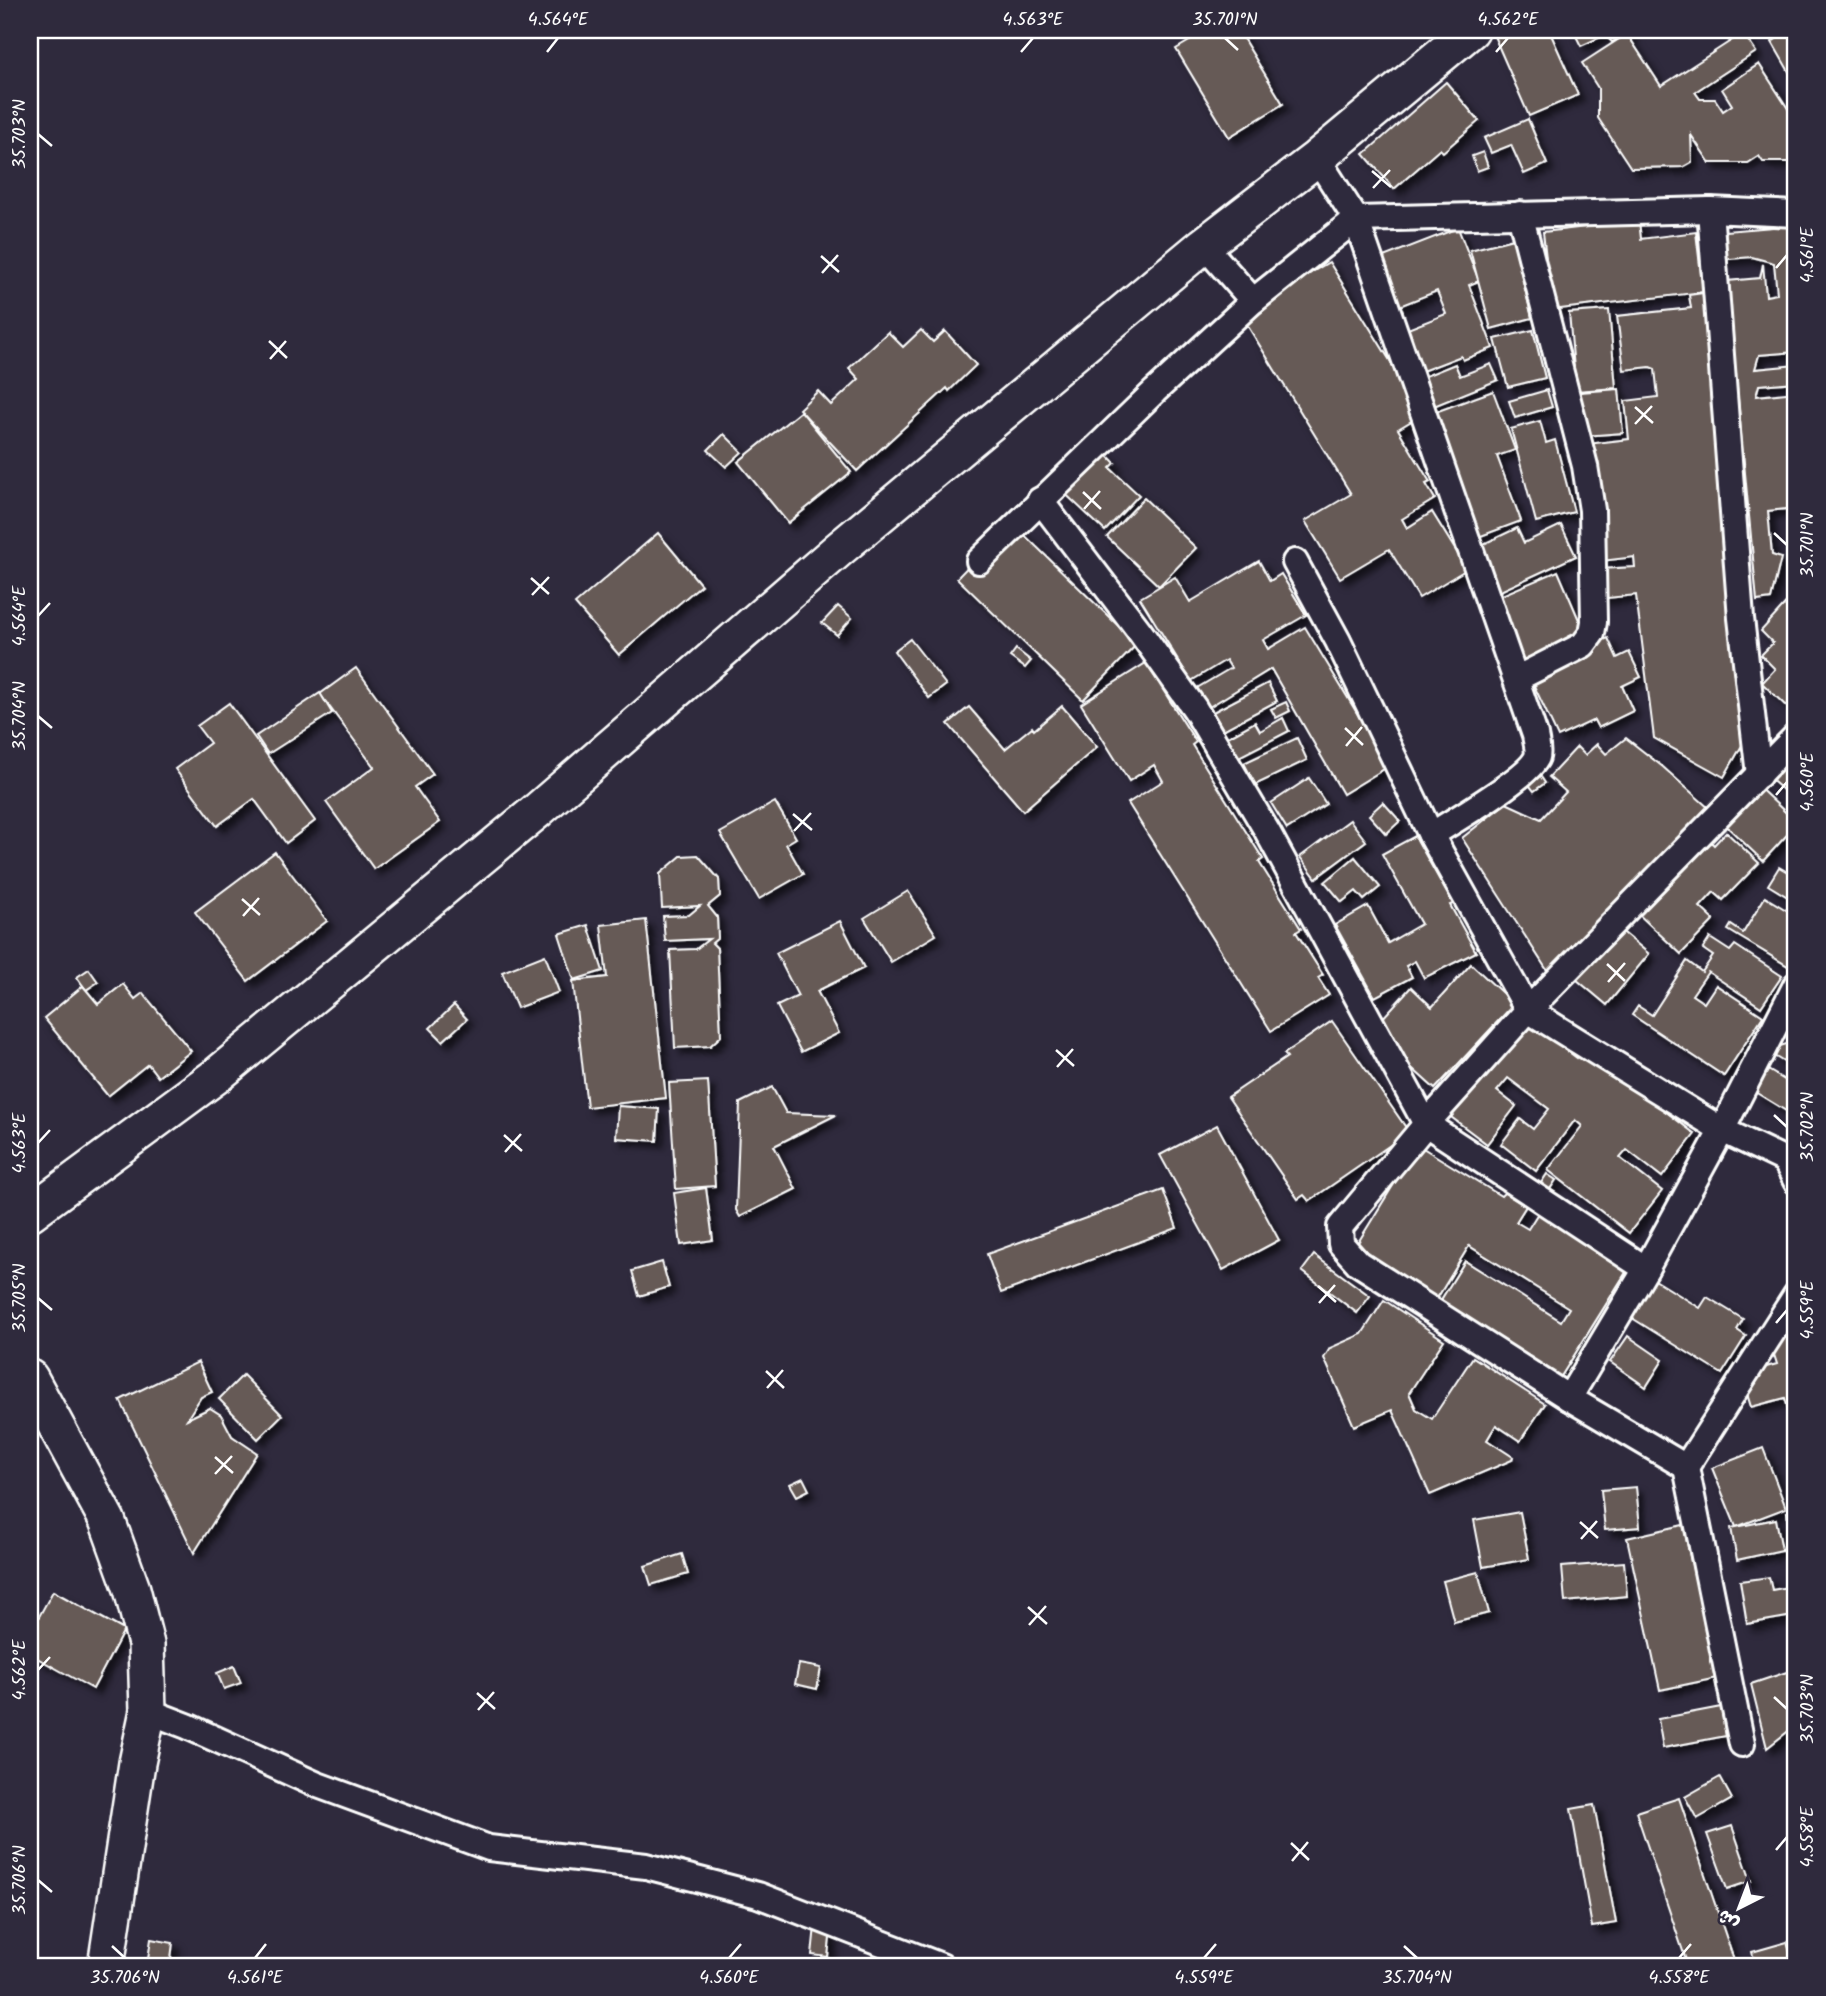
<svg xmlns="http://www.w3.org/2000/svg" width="1826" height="1996" font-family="Kalam,'Playpen Sans Arabic',sans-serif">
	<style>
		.building { fill: #665a56; stroke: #fff; stroke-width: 2; filter: url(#shadow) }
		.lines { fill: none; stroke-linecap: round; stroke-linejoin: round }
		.street-casing { stroke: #fff; stroke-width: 30 }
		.secondary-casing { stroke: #fff; stroke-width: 40 }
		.street { stroke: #2f2a3d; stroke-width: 24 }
		.secondary { stroke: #2f2a3d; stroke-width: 35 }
		.ticks { fill: none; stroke: #fff; stroke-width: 2.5 }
		.neatline { fill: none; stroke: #fff; stroke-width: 2.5 }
		.ticks-label { font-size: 18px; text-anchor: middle; fill: #fff }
	</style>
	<defs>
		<filter id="shadow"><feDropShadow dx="6" dy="6" stdDeviation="3.5" flood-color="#0009"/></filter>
	</defs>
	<rect width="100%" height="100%" fill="#2f2a3d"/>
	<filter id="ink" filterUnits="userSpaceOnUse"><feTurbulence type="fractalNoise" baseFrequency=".0143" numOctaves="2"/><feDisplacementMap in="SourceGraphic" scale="14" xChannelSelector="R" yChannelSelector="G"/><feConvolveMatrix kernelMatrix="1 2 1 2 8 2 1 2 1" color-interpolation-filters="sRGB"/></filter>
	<g filter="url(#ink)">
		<g class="building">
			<polygon points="1208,30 1238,30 1283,104 1229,137 1176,49"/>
			<polygon points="1509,30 1549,30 1578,95 1529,116 1494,36"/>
			<polygon points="1573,30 1632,30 1633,32 1612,42 1605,35 1581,46"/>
			<polygon points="1771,30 1796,30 1796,76 1795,73 1791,75 1772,42 1776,39"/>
			<polygon points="1743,33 1756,52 1695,92 1700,99 1715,99 1723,111 1732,105 1722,89 1759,64 1796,121 1796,162 1763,162 1759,156 1748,163 1710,163 1691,135 1692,162 1683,167 1631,168 1598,118 1598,88 1582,63 1627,34 1661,86"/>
			<polygon points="1446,82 1479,121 1443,152 1440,149 1394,189 1364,154"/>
			<polygon points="1528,119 1547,164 1524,174 1511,145 1491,153 1484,138"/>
			<polygon points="1483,152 1488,167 1477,171 1472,156"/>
			<polygon points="1639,221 1641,239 1696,232 1703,292 1552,310 1543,232"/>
			<polygon points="1796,225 1796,352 1759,355 1755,369 1796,365 1796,382 1759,385 1756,396 1796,392 1796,508 1768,511 1772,555 1781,558 1771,599 1757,601 1727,281 1760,278 1763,264 1766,296 1777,294 1774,263 1752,257 1719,260 1726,231"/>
			<polygon points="1458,228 1479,281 1469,285 1493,348 1463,360 1461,356 1417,373 1400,332 1446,314 1437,291 1392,309 1373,261"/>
			<polygon points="1513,239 1532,318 1491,329 1470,250"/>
			<polygon points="1329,262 1423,414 1398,429 1430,482 1426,484 1435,499 1402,519 1407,528 1432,512 1467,569 1419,598 1389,549 1340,578 1305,521 1351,494 1241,315"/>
			<polygon points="1703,293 1745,740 1724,777 1654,738 1636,595 1598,599 1600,569 1635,567 1634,557 1602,561 1587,444 1629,439 1625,401 1658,397 1655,369 1650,367 1624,370 1617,316 1691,308 1689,295"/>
			<polygon points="1609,310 1616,388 1576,391 1569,313"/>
			<polygon points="921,330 933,342 945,331 976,365 949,391 947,388 857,471 799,409 818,391 831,405 859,379 849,368 888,332 903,347"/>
			<polygon points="1533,330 1545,378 1508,387 1495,339"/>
			<polygon points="1455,364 1460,376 1491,364 1498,380 1429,408 1418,379"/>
			<polygon points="1619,389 1623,433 1584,436 1580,392"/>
			<polygon points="1547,390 1552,407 1515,418 1509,401"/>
			<polygon points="1493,391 1515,450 1497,456 1521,521 1473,539 1427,415"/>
			<polygon points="801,411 851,472 788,523 738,462"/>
			<polygon points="1540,421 1546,443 1555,440 1574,512 1536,522 1511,429"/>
			<polygon points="724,434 742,452 726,467 708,450"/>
			<polygon points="1096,444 1115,463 1110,468 1139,495 1105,531 1057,486"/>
			<polygon points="1144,498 1196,548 1159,586 1107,537"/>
			<polygon points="1011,522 1137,644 1083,700 957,578"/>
			<polygon points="1561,525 1576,556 1494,594 1473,549 1517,528 1524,543"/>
			<polygon points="658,533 701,585 619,655 575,604"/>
			<polygon points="1259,561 1270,581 1281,574 1306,615 1263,640 1268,649 1305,627 1389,766 1343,794 1271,669 1209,707 1197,688 1231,668 1226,660 1191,681 1140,598 1175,577 1190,602"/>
			<polygon points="1558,571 1585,634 1522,661 1495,598"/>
			<polygon points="1791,598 1796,603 1796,695 1786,706 1762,683 1775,669 1761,655 1773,643 1761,631"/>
			<polygon points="838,606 852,618 837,635 822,623"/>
			<polygon points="1608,638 1617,658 1629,652 1641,677 1622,686 1633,711 1598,728 1594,720 1558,737 1529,675"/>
			<polygon points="910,639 946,685 929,698 894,651"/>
			<polygon points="1016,649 1031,661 1025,668 1010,657"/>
			<polygon points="1146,663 1196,742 1192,745 1263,859 1259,862 1301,929 1296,932 1323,975 1318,978 1329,995 1271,1031 1128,803 1163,781 1154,765 1129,781 1081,704"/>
			<polygon points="356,668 433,774 415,787 440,822 374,869 326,802 374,767 320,694"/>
			<polygon points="1268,683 1277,701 1223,730 1213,712"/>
			<polygon points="320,693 332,713 268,754 256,736"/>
			<polygon points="1286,702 1290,711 1276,718 1271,709"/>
			<polygon points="229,703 315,821 286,843 254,799 217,826 175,769 210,743 197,726"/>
			<polygon points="1062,706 1097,747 1023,811 948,724 969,707 1005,749 1032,727 1034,730"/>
			<polygon points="1283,718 1289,731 1237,758 1226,738 1255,722 1260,731"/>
			<polygon points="1297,738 1307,760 1255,785 1244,763"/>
			<polygon points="1626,738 1663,767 1711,810 1554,981 1462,838 1506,803 1541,819 1566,792 1549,777 1577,747 1585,755 1597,744 1606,754"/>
			<polygon points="1796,743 1796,801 1768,777"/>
			<polygon points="1535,768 1545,783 1534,791 1523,777"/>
			<polygon points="1309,778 1326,804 1287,829 1271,803"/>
			<polygon points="1754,783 1796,822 1796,825 1763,861 1720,820"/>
			<polygon points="775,802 796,838 786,844 803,874 759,899 720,833"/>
			<polygon points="1383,802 1400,821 1386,834 1369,815"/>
			<polygon points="1350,820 1366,841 1316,878 1300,857"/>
			<polygon points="1726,832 1759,863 1723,900 1714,892 1700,907 1714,920 1681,954 1636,912 1706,837 1714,845"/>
			<polygon points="1415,836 1453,904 1450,905 1476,952 1424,978 1415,961 1406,966 1412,977 1375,997 1335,925 1368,906 1388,943 1421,924 1382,854"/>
			<polygon points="275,852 327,921 248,981 195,912"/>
			<polygon points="698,855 719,879 720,896 708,906 717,917 718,938 712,943 717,948 721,1036 710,1046 675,1048 670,950 696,949 709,939 665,941 663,916 689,915 700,906 662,908 660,874 681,856"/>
			<polygon points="1355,857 1380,887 1364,900 1356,891 1342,902 1325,882"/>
			<polygon points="1779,867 1796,877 1796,902 1768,885"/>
			<polygon points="908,891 936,935 891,962 864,918"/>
			<polygon points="1765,897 1796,916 1796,952 1788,966 1728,930 1731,925 1743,933"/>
			<polygon points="646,920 666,1098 587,1107 573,981 607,977 601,925"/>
			<polygon points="840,921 864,968 817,991 839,1033 801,1052 777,1006 798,996 776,953"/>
			<polygon points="588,925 603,971 574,980 559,934"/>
			<polygon points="1618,928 1649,954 1607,1005 1576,979"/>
			<polygon points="1710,938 1730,951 1735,945 1782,976 1761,1007 1708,972 1692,995 1704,1003 1716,985 1763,1016 1724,1076 1632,1015 1638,1006 1652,1015 1687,961 1702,972 1713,956 1703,949"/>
			<polygon points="545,955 559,992 517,1008 502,972"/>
			<polygon points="1471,964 1514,1004 1435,1089 1371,1031 1411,987 1432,1007"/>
			<polygon points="89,969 98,982 86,990 77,977"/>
			<polygon points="123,984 135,999 143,993 191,1051 158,1077 148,1064 108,1096 44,1018 83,986 98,1004"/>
			<polygon points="454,1005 467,1019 443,1041 430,1028"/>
			<polygon points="1526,1020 1577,1058 1584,1049 1695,1134 1662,1177 1627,1150 1620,1158 1662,1191 1629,1233 1548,1170 1582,1126 1575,1120 1536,1171 1501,1144 1520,1119 1533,1129 1549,1109 1508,1078 1497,1091 1516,1106 1487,1144 1451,1117"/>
			<polygon points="1332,1021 1409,1132 1309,1201 1304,1195 1298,1199 1228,1097 1287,1057 1284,1054"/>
			<polygon points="1796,1041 1796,1081 1787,1075 1792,1067 1774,1056 1780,1046"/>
			<polygon points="1768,1070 1796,1087 1796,1117 1755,1092"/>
			<polygon points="708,1081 715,1186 676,1189 669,1083"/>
			<polygon points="772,1087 786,1113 836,1115 774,1146 796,1189 740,1217 736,1210 740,1103"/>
			<polygon points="618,1106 659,1109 657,1141 616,1138"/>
			<polygon points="1217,1125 1279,1240 1223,1270 1160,1155"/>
			<polygon points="1418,1145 1501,1196 1504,1193 1526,1206 1516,1222 1528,1229 1538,1213 1628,1269 1560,1378 1439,1303 1465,1261 1561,1321 1569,1308 1469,1246 1436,1300 1354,1249"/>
			<polygon points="1547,1174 1556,1180 1548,1192 1539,1186"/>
			<polygon points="706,1188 713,1240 681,1245 674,1193"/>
			<polygon points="1163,1190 1177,1228 1001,1293 987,1254"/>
			<polygon points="1314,1255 1370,1296 1357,1313 1302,1271"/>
			<polygon points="662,1262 669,1287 639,1296 632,1271"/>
			<polygon points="1655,1280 1700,1308 1707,1297 1743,1319 1737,1330 1746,1336 1722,1374 1632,1318"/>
			<polygon points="1384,1300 1444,1340 1409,1393 1416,1409 1432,1419 1473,1357 1545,1404 1520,1441 1496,1425 1487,1440 1513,1457 1512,1460 1430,1495 1392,1410 1354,1426 1324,1358 1330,1348 1362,1334"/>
			<polygon points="1796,1335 1796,1437 1785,1398 1751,1407 1741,1374 1777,1364 1770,1342"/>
			<polygon points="1628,1336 1663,1360 1646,1387 1610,1362"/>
			<polygon points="198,1362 212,1392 201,1397 187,1419 210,1408 221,1415 232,1436 257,1453 194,1553 120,1400"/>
			<polygon points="243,1375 282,1415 258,1439 219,1399"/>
			<polygon points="1763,1448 1786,1508 1736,1527 1712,1468"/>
			<polygon points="803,1478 809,1490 797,1496 790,1484"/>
			<polygon points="1636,1487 1640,1527 1605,1530 1601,1490"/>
			<polygon points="1796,1491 1796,1543 1790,1543 1787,1512 1794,1512 1792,1492"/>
			<polygon points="1520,1512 1529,1559 1483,1567 1474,1520"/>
			<polygon points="1776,1519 1782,1550 1737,1560 1731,1528"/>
			<polygon points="1683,1525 1717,1678 1660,1690 1627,1538"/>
			<polygon points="682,1554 688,1574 651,1585 645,1566"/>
			<polygon points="1624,1562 1627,1596 1565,1602 1562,1567"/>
			<polygon points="1478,1572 1489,1613 1454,1622 1443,1581"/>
			<polygon points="1769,1577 1772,1590 1788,1587 1793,1616 1747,1624 1740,1581"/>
			<polygon points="53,1591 124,1630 93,1689 30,1654 30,1633"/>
			<polygon points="799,1664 821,1668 817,1689 795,1684"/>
			<polygon points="234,1666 241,1683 224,1689 217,1673"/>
			<polygon points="1796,1669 1796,1725 1767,1748 1751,1684"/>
			<polygon points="1721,1707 1726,1736 1663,1748 1658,1719"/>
			<polygon points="1720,1777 1732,1799 1697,1819 1685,1797"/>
			<polygon points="1679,1798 1736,1966 1688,1966 1636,1812"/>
			<polygon points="1594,1805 1616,1923 1592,1927 1571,1809"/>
			<polygon points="1732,1826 1751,1881 1727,1889 1707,1834"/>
			<polygon points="815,1926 831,1928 828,1957 812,1955"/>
			<polygon points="151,1939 173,1943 170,1966 147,1966"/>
			<polygon points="1787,1942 1794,1966 1756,1966 1752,1952"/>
		</g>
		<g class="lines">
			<g class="street-casing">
				<g id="street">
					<path d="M1317,158L1356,219L1535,735C1536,742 1539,750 1537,757C1530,776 1452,822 1431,835"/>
					<polyline points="1710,210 1741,618 1759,775"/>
					<polyline points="1204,245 1253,301"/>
					<polyline points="1040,500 1138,629 1195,709 1267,831 1426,1124 1646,1269"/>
					<polyline points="979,561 1155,391 1253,301 1356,219 1710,210 1796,214"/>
					<polyline points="1295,562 1338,641 1431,835 1528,1010 1722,1130 1785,1160 1796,1155"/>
					<polyline points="1516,679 1583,645 1592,633 1594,622 1592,510 1585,466 1520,214"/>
					<polyline points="1796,736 1528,1010 1426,1124 1340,1227 1341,1244 1358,1263 1569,1398 1646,1269 1722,1130 1796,985"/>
					<polyline points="1785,1160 1796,1181"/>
					<polyline points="1569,1398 1686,1467 1796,1295"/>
					<polyline points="1686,1467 1742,1744"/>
					<polyline points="148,1711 187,1726 315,1784 489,1848 646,1866 758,1895 941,1966"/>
				</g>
			</g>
			<g class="secondary-casing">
				<g id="secondary">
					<polyline points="30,1213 216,1076 538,810 838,550 1204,245 1317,158 1471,30"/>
					<polyline points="30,1378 107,1520 132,1589 146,1644 148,1711 137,1763 106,1966"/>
				</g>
			</g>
			<use href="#street" class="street"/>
			<use href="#secondary" class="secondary"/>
		</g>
	</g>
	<path class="ticks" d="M1225,38L1238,50M547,52L558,38M1021,52L1033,38M1496,52L1508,38M38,134L52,146M1372,171L1391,187M1373,188L1390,170M821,256L839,272M1776,268L1787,255M822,273L838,255M269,341L287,358M270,359L286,341M1635,407L1653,423M1635,424L1652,406M1083,492L1101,509M1084,509L1100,491M1774,533L1787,545M531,578L549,594M532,595L549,577M38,616L50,603M38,716L52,728M1345,728L1363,745M1346,746L1362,727M1776,795L1787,782M793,814L812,830M794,831L811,813M242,899L260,915M243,916L259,898M1607,964L1625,981M1608,982L1625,963M1056,1050L1074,1066M1057,1067L1073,1049M1774,1115L1787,1127M504,1135L522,1151M38,1143L50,1130M505,1152L521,1134M1318,1286L1336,1302M38,1298L52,1310M1319,1303L1335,1285M1776,1323L1787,1310M766,1371L784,1388M767,1388L783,1370M215,1457L233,1473M215,1474L232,1456M1580,1522L1598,1538M1581,1539L1597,1521M1028,1607L1047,1624M1029,1625L1046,1606M38,1670L50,1657M477,1693L495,1709M1774,1697L1787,1709M478,1710L494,1692M1291,1843L1309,1860M1776,1850L1787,1837M1292,1861L1308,1842M38,1880L52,1892M112,1946L125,1958M1404,1946L1417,1958M255,1958L266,1944M729,1958L741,1944M1204,1958L1216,1944M1679,1958L1691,1944"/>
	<rect width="1826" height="1996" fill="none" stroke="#2f2a3d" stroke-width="77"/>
	<g transform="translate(1739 1908) rotate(222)" stroke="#2f2a3d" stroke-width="5" paint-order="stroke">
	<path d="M0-5L12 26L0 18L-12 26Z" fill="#ffffff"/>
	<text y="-10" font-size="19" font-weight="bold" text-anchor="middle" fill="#ffffff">ش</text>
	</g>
	<rect x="38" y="38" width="1749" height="1920" class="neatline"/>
	<g class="ticks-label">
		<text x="558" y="25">4.564°E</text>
		<text x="1033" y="25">4.563°E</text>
		<text x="1225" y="25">35.701°N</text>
		<text x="1508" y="25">4.562°E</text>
		<text transform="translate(19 134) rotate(-90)" y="6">35.703°N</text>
		<text transform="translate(1807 255) rotate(-90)" y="6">4.561°E</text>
		<text transform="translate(1807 545) rotate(-90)" y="6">35.701°N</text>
		<text transform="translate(19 616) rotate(-90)" y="6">4.564°E</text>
		<text transform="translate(19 716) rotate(-90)" y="6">35.704°N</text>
		<text transform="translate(1807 782) rotate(-90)" y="6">4.560°E</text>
		<text transform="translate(1807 1127) rotate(-90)" y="6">35.702°N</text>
		<text transform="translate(19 1143) rotate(-90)" y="6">4.563°E</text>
		<text transform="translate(19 1298) rotate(-90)" y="6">35.705°N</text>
		<text transform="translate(1807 1310) rotate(-90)" y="6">4.559°E</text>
		<text transform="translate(19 1670) rotate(-90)" y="6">4.562°E</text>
		<text transform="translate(1807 1709) rotate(-90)" y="6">35.703°N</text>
		<text transform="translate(1807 1837) rotate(-90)" y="6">4.558°E</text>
		<text transform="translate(19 1880) rotate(-90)" y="6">35.706°N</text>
		<text x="125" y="1983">35.706°N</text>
		<text x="255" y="1983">4.561°E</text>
		<text x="729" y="1983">4.560°E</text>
		<text x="1204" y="1983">4.559°E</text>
		<text x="1417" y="1983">35.704°N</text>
		<text x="1679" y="1983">4.558°E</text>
	</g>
</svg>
